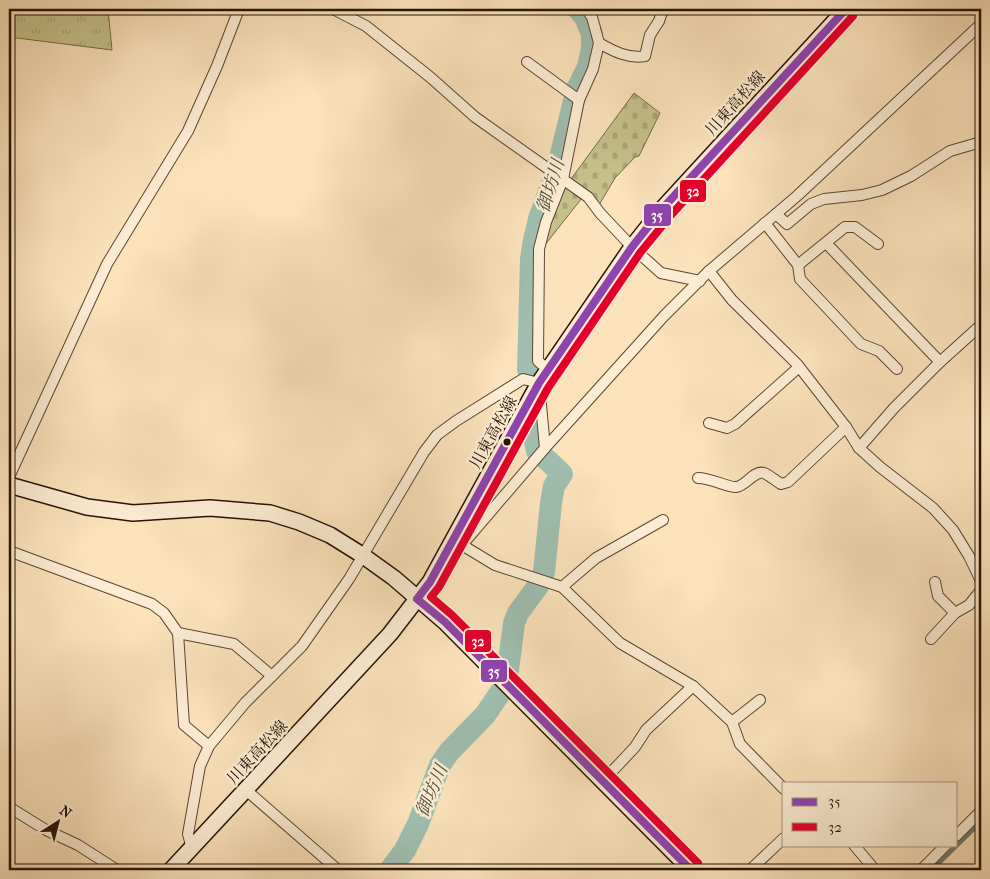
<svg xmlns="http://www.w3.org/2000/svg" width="990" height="879" font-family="'IM FELL French Canon','Noto Serif JP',serif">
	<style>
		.cemetery { fill: url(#cemetery-stones); stroke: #766a48 }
		.park { fill: url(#park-tufts); stroke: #766a48 }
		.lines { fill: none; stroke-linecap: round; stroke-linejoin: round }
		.stream { stroke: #6e7a6c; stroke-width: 4 }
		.river { stroke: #9fbeb0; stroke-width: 22 }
		.street-casing { stroke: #5a4733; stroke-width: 12 }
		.secondary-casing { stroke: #251306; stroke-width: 18 }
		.street { stroke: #fcecd3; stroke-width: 10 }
		.secondary { stroke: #fcecd3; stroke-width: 15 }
		.bus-1-casing { stroke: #fcecd3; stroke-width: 11 }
		.bus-2-casing { stroke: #fcecd3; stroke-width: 11 }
		.bus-1 { stroke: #8e44ad; stroke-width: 8 }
		.bus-2 { stroke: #e4002b; stroke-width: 8 }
		.bus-dot { fill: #251306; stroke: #fcecd3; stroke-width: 2 }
		.labels { text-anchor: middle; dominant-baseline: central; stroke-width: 5; stroke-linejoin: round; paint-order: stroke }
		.street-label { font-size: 16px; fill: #251306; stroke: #fcecd3 }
		.water-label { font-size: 18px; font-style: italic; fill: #504f42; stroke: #fcecd3 }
		.line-badge { stroke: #fcecd3; stroke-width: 2 }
		.badge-label { font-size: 14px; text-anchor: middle; font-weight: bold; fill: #fff }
	</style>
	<defs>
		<pattern id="cemetery-stones" width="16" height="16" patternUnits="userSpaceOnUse" patternTransform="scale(1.25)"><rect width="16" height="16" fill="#c6c18b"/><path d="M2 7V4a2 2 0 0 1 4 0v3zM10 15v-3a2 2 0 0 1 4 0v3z" fill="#aaa576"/></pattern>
		<pattern id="park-tufts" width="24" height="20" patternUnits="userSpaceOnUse" patternTransform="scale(1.25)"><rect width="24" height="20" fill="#c6c18b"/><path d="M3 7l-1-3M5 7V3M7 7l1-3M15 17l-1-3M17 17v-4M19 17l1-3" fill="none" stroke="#aaa576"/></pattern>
	</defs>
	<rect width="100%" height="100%" fill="#fbe2bb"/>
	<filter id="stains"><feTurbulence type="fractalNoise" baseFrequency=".004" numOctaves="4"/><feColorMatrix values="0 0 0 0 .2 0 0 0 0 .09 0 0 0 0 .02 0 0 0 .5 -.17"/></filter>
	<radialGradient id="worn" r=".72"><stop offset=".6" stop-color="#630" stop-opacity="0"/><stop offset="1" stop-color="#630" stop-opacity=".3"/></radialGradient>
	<g class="cemetery">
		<polygon points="634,93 660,113 639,156 635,157 615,178 599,205 571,179"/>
		<polygon points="567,186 582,198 544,246 557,200"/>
	</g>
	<polygon class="park" points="9,9 108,9 112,50 9,37"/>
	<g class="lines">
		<polyline class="stream" points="932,870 981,822"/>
		<g class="river">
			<polyline points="528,370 531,259 534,240 539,219 558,166 577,89 588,67 592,49 592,34 585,17 578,9"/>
			<polyline points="532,426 537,451"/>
			<polyline points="508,670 514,623 518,613 538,586 544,572 551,503 554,486 562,474 544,457"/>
			<polyline points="390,870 405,850 418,824 440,765 449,752 485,715 500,693"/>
		</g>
		<g class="street-casing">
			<g id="street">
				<polyline points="333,9 366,26 430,77 475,117 588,197 600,213 632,247 661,273 700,281"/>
				<path d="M599,43C613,51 628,59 645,56L650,35L659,21L663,9"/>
				<polyline points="527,62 579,100"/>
				<polyline points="776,214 787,224 811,204 824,199 862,195 882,190 911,176 950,151 981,142"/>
				<polyline points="765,223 798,265 800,279 861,344 879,351 897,369"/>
				<polyline points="826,243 940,362"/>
				<polyline points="798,265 845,227 855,227 878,244"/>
				<polyline points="709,271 732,300 797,364 846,427 859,448 880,467 933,508 953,530 969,556 981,581"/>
				<polyline points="548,370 538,361 539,249 546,222 563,179 579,100 593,69 599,43 592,17 586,9"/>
				<polyline points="709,423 727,428 735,424 799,367"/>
				<polyline points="859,448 894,408 940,362 981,325"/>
				<polyline points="9,477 107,264 188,131 217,66 239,9"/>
				<path d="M698,478C711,478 729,488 736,487C746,486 754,470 764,473C769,475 776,481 781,484L788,482L846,427"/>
				<polyline points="462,545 495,565 562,587 620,643 693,686 732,722 740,744 784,789"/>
				<polyline points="9,551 152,604 164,613 178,633 184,725 209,746"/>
				<polyline points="444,566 545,448 664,316 709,271 797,196 981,24"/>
				<polyline points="935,582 938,596 955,613"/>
				<polyline points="562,587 596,558 663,520"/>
				<polyline points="178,633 234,644 272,676"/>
				<polyline points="931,639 955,613 969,605 981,590"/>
				<polyline points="732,722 760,700"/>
				<polyline points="603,781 635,747 646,730 693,686"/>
				<polyline points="246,790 338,870"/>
				<polyline points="9,807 46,830 78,845 117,870"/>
				<polyline points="956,836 981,811"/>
				<polyline points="854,845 875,870"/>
				<polyline points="192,849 188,834 200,766 209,746 245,703 302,646 349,579 424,452 437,435 456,421 523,379 539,383 545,448"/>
				<polyline points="750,870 784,838"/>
				<polyline points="921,870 946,845"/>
			</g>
		</g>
		<g class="secondary-casing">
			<g id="secondary">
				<polyline points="9,485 87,507 133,513 210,508 270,513 299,522 330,535 362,555 394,578 445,622 691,870"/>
				<polyline points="171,870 390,634 430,582 539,383 632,247 663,208 846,9"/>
			</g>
		</g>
		<use href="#street" class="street"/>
		<use href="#secondary" class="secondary"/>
		<g class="bus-1-casing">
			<polyline id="bus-1" points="691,870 445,622 417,599 430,582 539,383 632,247 663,208 846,9"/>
		</g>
		<g class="bus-2-casing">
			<polyline id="bus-2" points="698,863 452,615 431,597 439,587 548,388 640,253 671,215 853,16"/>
		</g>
		<use href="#bus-1" class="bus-1"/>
		<use href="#bus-2" class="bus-2"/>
	</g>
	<circle class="bus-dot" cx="507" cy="442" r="4.5"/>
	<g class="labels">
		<g class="street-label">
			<text transform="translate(735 103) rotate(-48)">川東高松線</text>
			<text transform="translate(493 432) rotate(-61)">川東高松線</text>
			<text transform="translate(257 752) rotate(-47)">川東高松線</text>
		</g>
		<g class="water-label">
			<text transform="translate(551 186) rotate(-73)">御坊川</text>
			<text transform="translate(432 791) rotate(-67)">御坊川</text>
		</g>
	</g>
	<g class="line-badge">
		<rect x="679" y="179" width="28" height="24" rx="5" fill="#e4002b"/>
		<rect x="643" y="203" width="29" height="24" rx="5" fill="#8e44ad"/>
		<rect x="464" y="629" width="28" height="24" rx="5" fill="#e4002b"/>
		<rect x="480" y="659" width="28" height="24" rx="5" fill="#8e44ad"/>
	</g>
	<g class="badge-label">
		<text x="693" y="196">32</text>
		<text x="657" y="220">35</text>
		<text x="478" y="646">32</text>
		<text x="494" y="676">35</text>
	</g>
	<rect width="990" height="879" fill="none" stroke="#fbe2bb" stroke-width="30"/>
	<rect x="10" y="10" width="970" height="859" fill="none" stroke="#251306" stroke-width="2.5"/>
	<rect x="15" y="15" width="960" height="849" fill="none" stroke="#251306"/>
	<rect x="782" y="782" width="175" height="65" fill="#fcecd3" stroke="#a69581"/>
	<rect x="792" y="798" width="25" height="8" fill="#8e44ad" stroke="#a69581"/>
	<text x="828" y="806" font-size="15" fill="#251306">35</text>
	<rect x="792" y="823" width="25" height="8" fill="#e4002b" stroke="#a69581"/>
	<text x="828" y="832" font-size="15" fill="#251306">32</text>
	<g transform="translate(58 822) rotate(36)" stroke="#fcecd3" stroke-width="4" paint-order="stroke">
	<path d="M0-4L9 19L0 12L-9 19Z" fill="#251306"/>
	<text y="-8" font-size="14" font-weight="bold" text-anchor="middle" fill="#251306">N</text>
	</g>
	<rect width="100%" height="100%" filter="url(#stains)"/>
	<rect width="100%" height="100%" fill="url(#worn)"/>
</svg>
